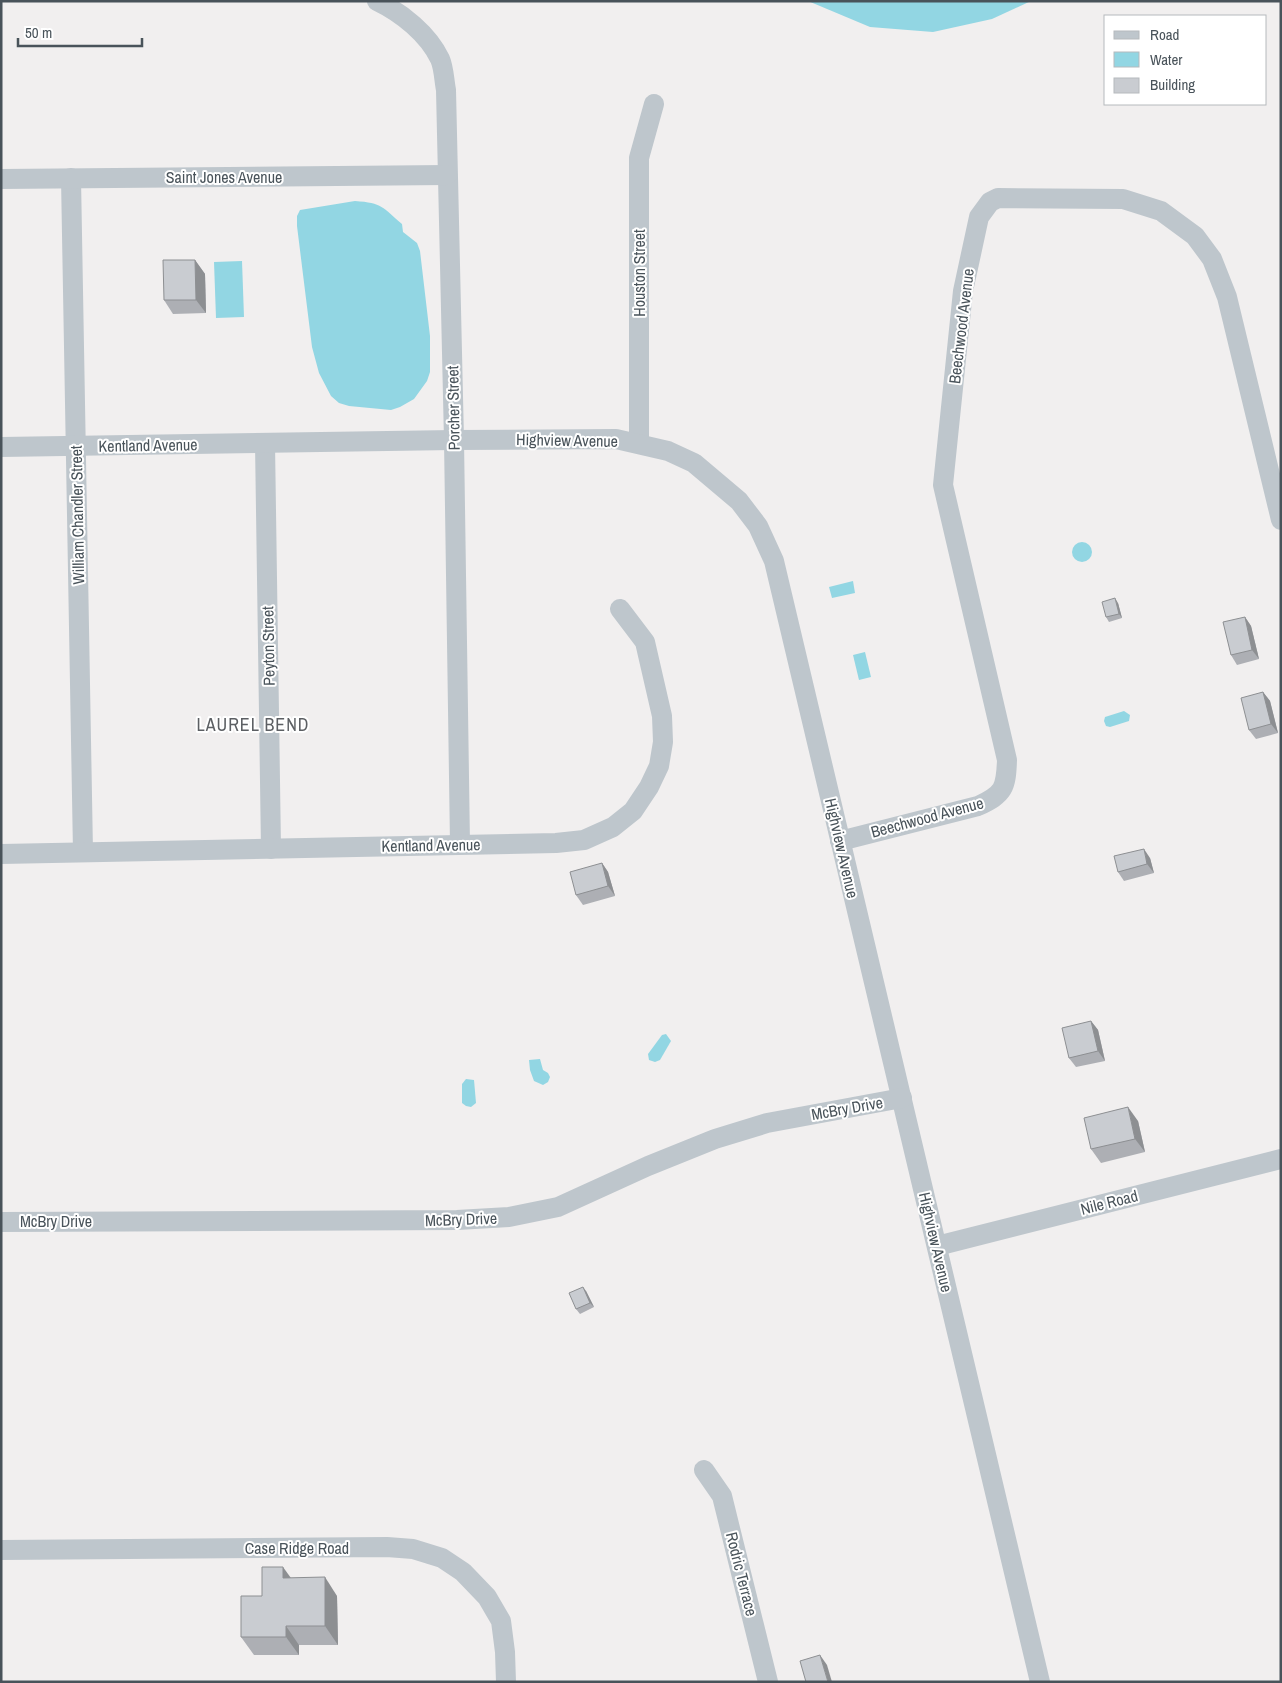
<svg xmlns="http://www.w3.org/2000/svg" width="1282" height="1683" font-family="'Archivo Narrow',sans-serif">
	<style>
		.water { fill: #92d6e3 }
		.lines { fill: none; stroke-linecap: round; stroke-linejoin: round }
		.street { stroke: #bec6cc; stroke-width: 20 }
		.wall { fill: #adafb4 }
		.shaded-wall { fill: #8d8f92 }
		.building { fill: #c9ccd1; stroke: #8d8f92 }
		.labels { text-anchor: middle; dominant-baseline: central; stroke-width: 4; stroke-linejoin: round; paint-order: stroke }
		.street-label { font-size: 16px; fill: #49535a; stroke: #fff }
		.neighbourhood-label { font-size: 18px; letter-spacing: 1px; fill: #5c5f63; stroke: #fff }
	</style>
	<rect width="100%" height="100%" fill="#f1efef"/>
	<g class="water">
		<polygon points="808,1 1031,1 992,19 933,32 870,27"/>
		<path d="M355,201C383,203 382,207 402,224L403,232L417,243L420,251L430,336V372L427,381L414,399L400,407L391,410L349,406L339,403L331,396L319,373L312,347L297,226V216L300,210Z"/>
		<polygon points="242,261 244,317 216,318 214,262"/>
		<circle cx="1082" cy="552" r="10"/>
		<polygon points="853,581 855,593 832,598 829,587"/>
		<polygon points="865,652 871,677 859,680 853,655"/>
		<polygon points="1124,711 1130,715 1129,721 1110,727 1106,726 1104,721 1105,717"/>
		<polygon points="666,1034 671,1041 660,1060 655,1062 649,1060 648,1054 662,1035"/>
		<polygon points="540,1059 543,1070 548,1073 550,1077 548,1082 543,1085 534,1081 530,1070 529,1060"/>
		<polygon points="466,1079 474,1080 476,1103 471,1107 466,1106 462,1103 462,1084"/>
	</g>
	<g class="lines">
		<g class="street">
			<path d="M377,1C402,13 428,34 440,59C444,68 444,80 446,90L454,440L460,844"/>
			<polyline points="71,178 83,852"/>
			<polyline points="1,179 447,175"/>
			<polyline points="265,443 271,849"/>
			<polyline points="639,443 639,158 654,104"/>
			<polyline points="1,447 454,440 616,439 668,451 694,463 739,501 758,526 774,561 1040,1682"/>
			<path d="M840,841L978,806C1004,794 1006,788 1007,760L943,485L963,291L979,217L990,202L998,198L1123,199L1161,211L1195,236L1212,259L1227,297L1281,520"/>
			<polyline points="1,854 556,843 584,840 613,827 633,811 649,787 659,766 663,742 662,716 645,642 620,609"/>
			<polyline points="1,1222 457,1220 509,1217 558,1207 648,1166 715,1139 767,1123 902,1098"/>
			<polyline points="937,1246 1281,1159"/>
			<polyline points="704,1470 722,1496 768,1682"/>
			<polyline points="1,1550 387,1547 413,1549 442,1558 463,1572 487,1597 501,1621 505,1652 506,1682"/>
		</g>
	</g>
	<g class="wall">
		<polygon points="195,260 205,274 206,313 173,314 164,300"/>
		<polygon points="1118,603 1122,618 1109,622 1106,617"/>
		<polygon points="1245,617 1251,626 1259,659 1237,665 1231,655"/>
		<polygon points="1263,692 1270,701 1278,733 1256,739 1249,730"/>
		<polygon points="1150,858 1154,873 1124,881 1118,872"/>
		<polygon points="602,863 608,872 615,896 583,905 576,895"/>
		<polygon points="1091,1021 1098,1030 1105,1061 1076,1067 1069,1058"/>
		<polygon points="1138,1121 1145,1152 1101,1163 1091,1149"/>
		<polygon points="586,1291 594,1307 580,1314 576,1309"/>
		<polygon points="291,1578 337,1596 338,1645 299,1645 299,1655 254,1655 241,1637 262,1596"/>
	</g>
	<g class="shaded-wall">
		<polygon points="195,260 205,274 206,313 196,300"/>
		<polygon points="1115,598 1118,603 1122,618 1119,614"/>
		<polygon points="1245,617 1251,626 1259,659 1252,650"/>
		<polygon points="1263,692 1270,701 1278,733 1271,724"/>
		<polygon points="1144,849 1150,858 1154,873 1147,864"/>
		<polygon points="602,863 608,872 615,896 608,886"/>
		<polygon points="1091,1021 1098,1030 1105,1061 1098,1051"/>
		<polygon points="1128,1107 1138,1121 1145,1152 1135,1139"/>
		<polygon points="583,1287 586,1291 594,1307 590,1303"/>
		<polygon points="283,1567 296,1585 283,1578"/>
		<polygon points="325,1577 337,1596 338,1645 325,1626"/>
		<polygon points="286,1626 299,1645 299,1655 286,1637"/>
		<polygon points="820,1655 827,1665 832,1682 828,1682"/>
	</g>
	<g class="building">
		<polygon points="163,260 195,260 196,300 164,300"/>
		<polygon points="1115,598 1119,614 1106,617 1102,602"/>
		<polygon points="1245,617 1252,650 1231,655 1223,622"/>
		<polygon points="1263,692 1271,724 1249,730 1241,698"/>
		<polygon points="1144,849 1147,864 1118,872 1114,856"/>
		<polygon points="602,863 608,886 576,895 570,872"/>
		<polygon points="1091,1021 1098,1051 1069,1058 1062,1028"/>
		<polygon points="1128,1107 1135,1139 1091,1149 1084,1118"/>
		<polygon points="583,1287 590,1303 576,1309 569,1293"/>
		<polygon points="262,1567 283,1567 283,1578 325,1577 325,1626 286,1626 286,1637 241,1637 241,1596 262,1596"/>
		<polygon points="820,1655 828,1682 806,1682 800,1661"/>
	</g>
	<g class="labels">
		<g class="street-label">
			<text x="224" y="177">Saint Jones Avenue</text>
			<text transform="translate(639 273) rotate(-90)">Houston Street</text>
			<text transform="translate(961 326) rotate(-83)">Beechwood Avenue</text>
			<text transform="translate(453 408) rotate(-91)">Porcher Street</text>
			<text transform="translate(567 440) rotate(1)">Highview Avenue</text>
			<text transform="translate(148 445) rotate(-1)">Kentland Avenue</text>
			<text transform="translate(77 515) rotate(-91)">William Chandler Street</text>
			<text transform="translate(268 646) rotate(-91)">Peyton Street</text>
			<text transform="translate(927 817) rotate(-15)">Beechwood Avenue</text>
			<text transform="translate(431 845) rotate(-1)">Kentland Avenue</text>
			<text transform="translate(842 848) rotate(77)">Highview Avenue</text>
			<text transform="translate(847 1108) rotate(-10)">McBry Drive</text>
			<text transform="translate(1109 1202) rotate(-14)">Nile Road</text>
			<text transform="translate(461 1219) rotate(-2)">McBry Drive</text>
			<text x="56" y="1221">McBry Drive</text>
			<text transform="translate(936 1242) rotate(77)">Highview Avenue</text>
			<text x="297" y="1548">Case Ridge Road</text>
			<text transform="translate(742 1574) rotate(76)">Rodric Terrace</text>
		</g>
		<g class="neighbourhood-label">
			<text x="253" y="724">LAUREL BEND</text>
		</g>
	</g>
	<rect width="1282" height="1683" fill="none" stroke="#49535a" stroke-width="5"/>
	<rect x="1104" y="15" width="162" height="90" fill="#ffffff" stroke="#b6babd"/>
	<rect x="1114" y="31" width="25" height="8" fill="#bec6cc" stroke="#b6babd"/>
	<text x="1150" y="40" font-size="15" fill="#49535a">Road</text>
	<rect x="1114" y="52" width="25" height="15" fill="#92d6e3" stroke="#b6babd"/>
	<text x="1150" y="65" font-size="15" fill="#49535a">Water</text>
	<rect x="1114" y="78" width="25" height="15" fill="#c9ccd1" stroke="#b6babd"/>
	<text x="1150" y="90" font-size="15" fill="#49535a">Building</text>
	<path d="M18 38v8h124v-8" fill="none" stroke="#49535a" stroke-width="2.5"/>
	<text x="25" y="38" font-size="15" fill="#49535a" stroke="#ffffff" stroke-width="4" paint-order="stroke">50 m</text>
</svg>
